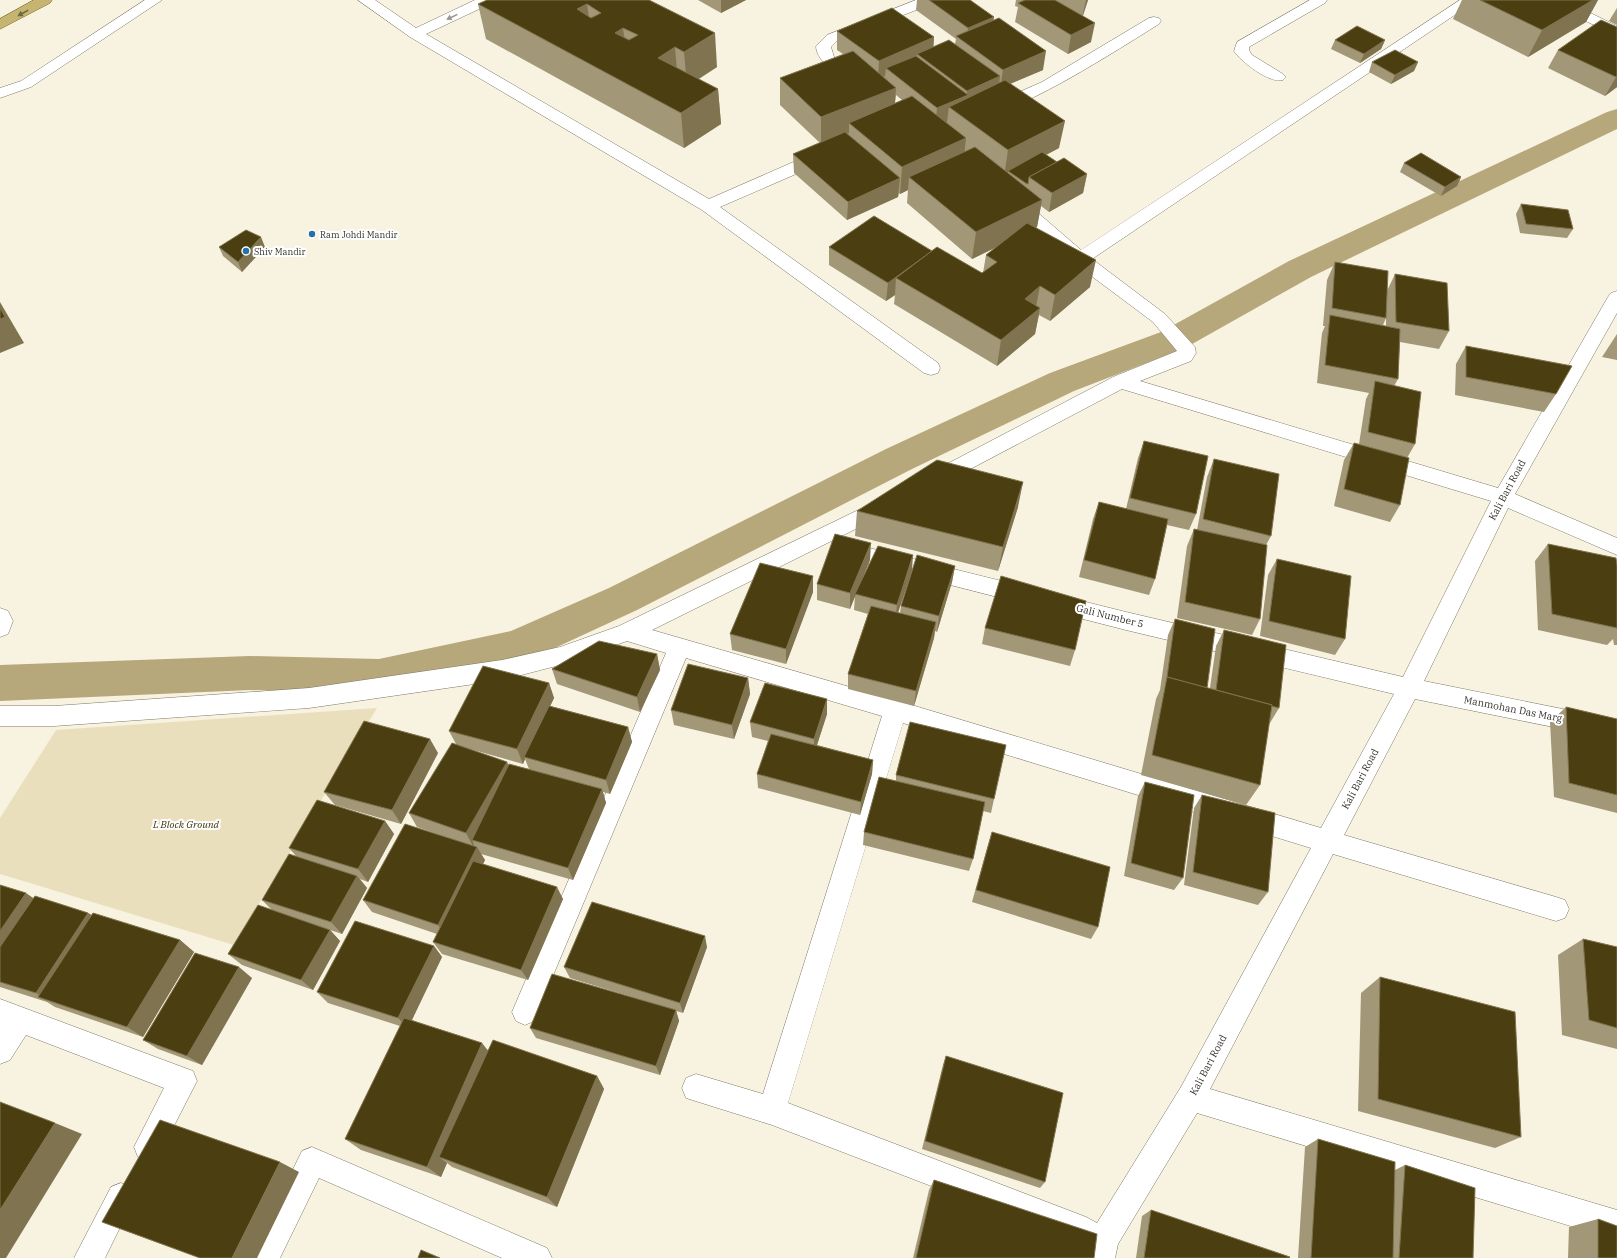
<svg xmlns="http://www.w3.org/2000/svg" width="1617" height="1258" font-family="'IBM Plex Serif',serif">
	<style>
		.green { fill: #eadfbd }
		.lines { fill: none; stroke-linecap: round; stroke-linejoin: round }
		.canal { fill: #b6a87a; fill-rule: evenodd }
		.street-casing { stroke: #7d7868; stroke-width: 1 }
		.primary-casing { stroke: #7a671b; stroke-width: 1 }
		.street { fill: #fff; fill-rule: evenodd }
		.primary { fill: #c6b571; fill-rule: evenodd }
		.wall { fill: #a29878; fill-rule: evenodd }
		.shaded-wall { fill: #7f744f }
		.building { fill: #4b3e11; stroke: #7f744f; fill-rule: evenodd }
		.oneway { fill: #6e6647 }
		.oneway2 { fill: #9a9895 }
		.poi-dot { fill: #2772a5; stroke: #fff; stroke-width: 1.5 }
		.labels { text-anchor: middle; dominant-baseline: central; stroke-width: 4; stroke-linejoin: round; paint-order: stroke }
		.far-poi-label { font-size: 9px; fill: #34322b; stroke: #fff; text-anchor: start }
		.street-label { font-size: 10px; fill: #34322b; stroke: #fff }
		.park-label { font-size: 10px; font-style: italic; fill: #3f340d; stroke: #fff }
	</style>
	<rect width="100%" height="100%" fill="#f8f2e0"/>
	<polygon class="green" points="377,708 234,945 0,874 0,818 56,730"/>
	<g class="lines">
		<polygon class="canal" points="1617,109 1617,129 1311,277 1185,348 1074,391 912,469 637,610 531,659 517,664 379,693 250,690 0,701 0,665 250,656 379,659 511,631 609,588 886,449 1050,373 1161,332 1289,261 1607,112"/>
		<g class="street-casing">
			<g id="street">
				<polygon points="145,0 162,0 31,87 0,98 0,88 21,81"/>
				<polygon points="358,0 375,0 416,28 475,0 494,0 492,3 426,34 709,199 814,153 820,152 826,153 828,157 826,161 720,207 938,363 940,368 938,373 931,375 924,373 702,210 410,37"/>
				<path d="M916,0H936L934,3L837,41L831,47L834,57L859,74L862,77L859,80C844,84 816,62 816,46L827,35Z"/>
				<path d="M1310,0H1327L1325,3L1249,47V50L1252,55L1283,74L1286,77L1283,80C1270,84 1241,62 1234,51L1237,42Z"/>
				<path d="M1460,0H1477L1092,259L1165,314L1195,347L1196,353L1191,361L1140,381L1498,488L1608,297L1611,293L1617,291V313L1515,494L1617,538V555L1508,508L1424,681L1617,720V740L1415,699L1344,835L1556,897L1565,900L1569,909L1565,918L1556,921L1333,854L1210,1089L1617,1210V1240L1197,1113L1118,1244L1115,1258H1085L1088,1246L772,1125L686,1098L682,1088L686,1078L696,1074L763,1094L882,716L686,658L534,1021L525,1025L516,1021L512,1012L666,653L627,641L560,665L502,680L309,708L54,726H0V706H54L309,688L502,660L560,647L619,626L883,498L890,500L893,506L890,512L652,630L895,700L1321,828L1394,694L1126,630L841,557L834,555L830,549L834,543L841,541L1126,612L1403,677L1491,501L1122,389L940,485L933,488L926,485L923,480L926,475L1113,377L1177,351L1153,322L1074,263L1010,207L1008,203L1010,199L1016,198L1022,199L1081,250ZM903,723L1311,848L1181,1087L1097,1223L1086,1217L788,1103Z"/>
				<polygon points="1546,0 1564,0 1617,26 1617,36 1548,3"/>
				<path d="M1154,17L1159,18L1161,21L1159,24C1133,40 1016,116 992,110L990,107L992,104L1042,82L1149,18Z"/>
				<polygon points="0,608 8,611 13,621 8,634 0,637"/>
				<polygon points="0,999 193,1071 197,1081 158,1157 148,1161 138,1157 134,1147 164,1088 26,1035 10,1060 0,1064"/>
				<polygon points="312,1147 547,1248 552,1258 502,1258 319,1178 280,1258 249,1258 302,1151"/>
				<polygon points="121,1183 131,1187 135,1197 105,1258 74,1258 111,1187"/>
			</g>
		</g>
		<g class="primary-casing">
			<polygon id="primary" points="34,0 52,0 50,3 0,29 0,19"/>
		</g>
		<use href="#street" class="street"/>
		<use href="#primary" class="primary"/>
	</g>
	<g class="wall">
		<polygon points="649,0 717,67 699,79 718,89 721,124 684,148 486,39 478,4"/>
		<polygon points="698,0 746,0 721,13"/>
		<path d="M917,0H970L993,20L1043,70L1010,84L1059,148L1046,155L1057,162L1087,174L1083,193L1049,212L1041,206L1037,227L1036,228L1090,287L1050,321L1039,315L1035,334L997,366L894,304L895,295L886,301L829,265V247L932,251L982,273H983L986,255L995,248L972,259L907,203L908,190L900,194L899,193L898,197L847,220L794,173L793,154L820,143L780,105V78L843,54L837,50V31L934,37L933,47L955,44L956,39L916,10ZM896,95L902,100L895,103Z"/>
		<polygon points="1016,0 1056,0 1057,1 1057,0 1088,0 1083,16 1091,42 1068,54 1015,22 1018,7 1015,6"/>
		<polygon points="1462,0 1598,0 1586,22 1528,57 1453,19"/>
		<polygon points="1617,8 1617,25 1609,21"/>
		<polygon points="1617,27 1617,87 1605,96 1548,68 1558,50"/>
		<polygon points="1335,40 1385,40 1381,49 1360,63 1331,49"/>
		<polygon points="1372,62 1418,62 1414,71 1391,84 1369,72"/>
		<polygon points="1404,163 1461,177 1457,186 1441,196 1400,172"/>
		<polygon points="1521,204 1573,229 1567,238 1520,233 1516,214"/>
		<polygon points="219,247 265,247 242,272 223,256"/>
		<path d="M1335,262L1387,291L1395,274L1449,331L1439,349L1400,342L1398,379L1394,386L1415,444L1407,458L1400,505L1390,522L1334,506L1344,460L1354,443L1359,444L1366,399L1369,393L1317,383L1322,333L1325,326H1323L1327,280ZM1386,316V326L1383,325L1386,318Z"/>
		<polygon points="1617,334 1617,360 1602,357"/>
		<polygon points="1466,346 1556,394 1544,412 1455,395 1456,364"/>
		<polygon points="1144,441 1196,514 1189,530 1167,525 1155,579 1149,595 1079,577 1093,519 1099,502 1126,509 1138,458"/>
		<polygon points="1214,459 1271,536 1266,545 1260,619 1252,635 1177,618 1187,546 1194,529 1197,530 1207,477"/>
		<polygon points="1018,507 998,571 855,536 857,511"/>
		<polygon points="1548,544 1617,562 1617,645 1614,645 1613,639 1607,645 1538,630 1535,561"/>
		<polygon points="1277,559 1345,639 1335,655 1260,636 1268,575"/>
		<polygon points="870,560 857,591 912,571 898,613 900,613 901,606 955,566 952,582 937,632 935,631 934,638 914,706 848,689 848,674 868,614 854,610 855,595 850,609 817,600 817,584"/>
		<polygon points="813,592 786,664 732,650 730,634"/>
		<polygon points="1175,619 1207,688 1210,688 1216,646 1224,630 1279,708 1270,723 1269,722 1260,785 1246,805 1141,775 1156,699 1160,690 1168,635"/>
		<polygon points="985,628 1075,650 1070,666 982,644"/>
		<polygon points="657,654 660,670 640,712 557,684 552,669"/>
		<polygon points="748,678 750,694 734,739 674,725 671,710"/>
		<path d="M549,683L554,698L550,706L628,727L632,742L610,794L603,792L606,803L573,880L481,854L485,860L483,864L563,899L528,980L442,954L433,942L437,934L372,912L363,900L454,840L417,827L409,813L456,744L449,731ZM470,749L523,764L525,759L529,769L508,766L507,762Z"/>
		<polygon points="1566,707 1617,719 1617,813 1554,797 1550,722"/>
		<polygon points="827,714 817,745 873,760 872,774 860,815 758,788 757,774 768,741 752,737 750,722"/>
		<polygon points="438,753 401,824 335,805 324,792"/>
		<polygon points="896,775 994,799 991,813 983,811 973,859 969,871 863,845 864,832 896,781"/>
		<polygon points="1145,782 1183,878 1174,890 1124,876 1138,796"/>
		<polygon points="1202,795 1268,892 1258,905 1184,885 1194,808"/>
		<polygon points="385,821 394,834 368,882 360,879 367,888 342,934 330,930 340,941 313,990 242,965 228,954 272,910 262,900 296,856 289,848"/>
		<polygon points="988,845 1098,927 1091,939 972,902"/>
		<polygon points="0,885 33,898 88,913 92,915 180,940 194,952 143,1037 55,1007 47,1002 0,987"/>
		<polygon points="1583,939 1617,947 1617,1049 1562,1035 1558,955"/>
		<polygon points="434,946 442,957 412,1020 488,1050 597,1076 604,1089 557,1207 452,1167 447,1163 441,1177 361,1150 345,1139 400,1026 328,1003 317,992"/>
		<polygon points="707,947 683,1013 676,1011 679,1021 660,1075 536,1038 530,1028 655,1004 570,978 564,967"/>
		<polygon points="1380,977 1521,1137 1495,1148 1358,1111 1361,993"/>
		<polygon points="252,978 202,1065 158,1049 143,1040"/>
		<polygon points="946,1056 1045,1182 1040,1188 922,1149 943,1065"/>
		<polygon points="1318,1139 1395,1170 1405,1165 1473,1258 1298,1258 1305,1147"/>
		<polygon points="934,1180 1094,1258 913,1258 929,1190"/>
		<polygon points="1151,1210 1289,1258 1136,1258 1142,1216"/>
		<polygon points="1598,1219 1617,1258 1568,1258 1569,1227"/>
	</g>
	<g class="shaded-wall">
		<polygon points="721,0 746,0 721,13"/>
		<polygon points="1086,0 1088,0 1082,18"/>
		<polygon points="1593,0 1598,0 1586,22 1528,57 1542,30"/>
		<polygon points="587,4 592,38 577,9"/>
		<polygon points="994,17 992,35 966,43 968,28"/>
		<polygon points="1095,23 1091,42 1068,54 1071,35"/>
		<polygon points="623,28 628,62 615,33"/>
		<polygon points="715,33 717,67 687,86 684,52"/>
		<polygon points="934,37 933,55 917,54 916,62 886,68 885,76 878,80 879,61"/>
		<polygon points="1385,40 1381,49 1360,63 1364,54"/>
		<polygon points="675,47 678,82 658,58"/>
		<polygon points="1046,51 1043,70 1000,88 1003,70"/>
		<polygon points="1418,62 1414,71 1391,84 1395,75"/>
		<polygon points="1000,76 998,95 949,107 947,122 935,127 937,108 967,95 967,91"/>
		<polygon points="1617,76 1617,87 1605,96 1616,77"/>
		<polygon points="896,88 894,115 849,123 849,133 821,143 821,117"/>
		<polygon points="718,89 721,124 684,148 681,113"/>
		<polygon points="1065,121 1059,148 1011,173 1008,171 1007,175 1004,177 1008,150"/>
		<polygon points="966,138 963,165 909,177 908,190 900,194 902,167"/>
		<polygon points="1087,174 1083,193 1049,212 1052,193"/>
		<polygon points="1461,177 1457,186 1441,196 1445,187"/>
		<polygon points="900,178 898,197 847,220 848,202"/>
		<polygon points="1042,200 1037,227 972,259 976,232"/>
		<polygon points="261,237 265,247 242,272 238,262"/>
		<polygon points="932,251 896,278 895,295 886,301 888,283"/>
		<polygon points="1096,260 1090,287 1050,321 1055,295"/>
		<polygon points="1040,286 1035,312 1040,308 1035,334 997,366 1001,340 1025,299"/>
		<polygon points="0,302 24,343 0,353"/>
		<polygon points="1023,482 1018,507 998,571 1003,547"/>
		<polygon points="871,543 870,560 850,609 850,593"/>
		<polygon points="913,555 912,571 895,621 897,605"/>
		<polygon points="955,566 952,582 937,632 939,616"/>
		<polygon points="813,576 813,592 786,664 786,649"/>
		<polygon points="936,622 934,638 914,706 916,691"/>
		<polygon points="657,654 660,670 640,712 637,697"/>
		<polygon points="748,678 750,694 734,739 732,725"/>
		<polygon points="549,683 554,698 526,757 524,757 525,759 523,764 517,749"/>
		<polygon points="827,699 827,714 814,754 814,739"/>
		<polygon points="628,727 632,742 610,794 606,780"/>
		<polygon points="430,739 438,753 401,824 392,810"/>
		<polygon points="873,760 872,774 860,815 861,802"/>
		<polygon points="507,762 513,776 472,840 474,844 473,846 466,833"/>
		<polygon points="602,789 606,803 573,880 568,868"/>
		<polygon points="385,821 394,834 368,882 358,869"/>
		<polygon points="477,847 485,860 446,936 438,925"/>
		<polygon points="357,876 367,888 342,934 331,922"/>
		<polygon points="557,887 563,899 528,980 521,970"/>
		<polygon points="26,893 43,905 0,970 0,931"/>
		<polygon points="88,913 104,924 45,999 36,993"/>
		<polygon points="330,930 340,941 313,990 301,980"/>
		<polygon points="705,936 707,947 683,1013 680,1003"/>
		<polygon points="180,940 194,952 143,1037 127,1027"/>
		<polygon points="434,946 442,957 408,1028 398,1018"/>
		<polygon points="239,967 252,978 202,1065 187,1056"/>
		<polygon points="676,1010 679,1021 660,1075 656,1066"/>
		<polygon points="482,1043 493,1057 439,1157 447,1163 441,1177 427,1167"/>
		<polygon points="597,1076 604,1089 557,1207 547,1197"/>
		<polygon points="55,1123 82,1134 6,1258 0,1258 0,1210"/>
		<polygon points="280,1162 299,1172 257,1258 232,1258"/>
	</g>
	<g class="building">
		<path d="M487,0H649L715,33L684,52L675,47L658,58L718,89L681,113L478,4ZM587,4L601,13L591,18L577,9ZM623,28L638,35L629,40L615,33Z"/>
		<polygon points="929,0 970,0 994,17 968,28"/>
		<polygon points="1025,0 1055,0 1095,23 1071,35 1018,3"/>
		<polygon points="1480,0 1593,0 1542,30"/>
		<polygon points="892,8 934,37 879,61 837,31"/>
		<polygon points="999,18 1046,51 1003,70 956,36"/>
		<polygon points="1601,20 1617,27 1617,76 1616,77 1558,50"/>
		<polygon points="1357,26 1385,40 1364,54 1335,40"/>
		<polygon points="949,40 1000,76 967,91 917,54"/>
		<polygon points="1395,50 1418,62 1395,75 1372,62"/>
		<polygon points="853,51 896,88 821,117 780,78"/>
		<polygon points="916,56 968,95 937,108 886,68"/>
		<polygon points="1005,80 1065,121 1008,150 949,107"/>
		<polygon points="912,96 966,138 902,167 849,123"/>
		<polygon points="845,132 900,178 848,202 793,154"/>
		<polygon points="975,147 1042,200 976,232 909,177"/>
		<polygon points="1042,152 1057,162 1029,177 1028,184 1027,184 1008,171"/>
		<polygon points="1421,153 1461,177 1445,187 1404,163"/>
		<polygon points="1064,158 1087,174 1052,193 1029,177"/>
		<polygon points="1521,204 1568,210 1573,229 1526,224"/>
		<polygon points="874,216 932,251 888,283 829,247"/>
		<polygon points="1027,223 1096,260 1055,295 1040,286 1025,299 1040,308 1001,340 896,278 937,247 982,273 997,262 986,255"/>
		<polygon points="246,230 261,237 238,262 219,247"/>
		<polygon points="1335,262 1388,271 1386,318 1332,308"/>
		<polygon points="1395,274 1447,283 1449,331 1396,322"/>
		<polygon points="0,308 5,317 0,319"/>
		<polygon points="1330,315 1400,329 1398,379 1325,365"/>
		<polygon points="1466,346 1572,366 1556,394 1466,377"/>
		<polygon points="1375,381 1421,392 1415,444 1368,432"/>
		<polygon points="1144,441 1208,456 1196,514 1130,498"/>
		<polygon points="1354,443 1409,458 1400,505 1344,489"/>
		<polygon points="1214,459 1279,474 1271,536 1203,519"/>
		<polygon points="937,460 1023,482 1003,547 857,511"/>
		<polygon points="1099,502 1168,519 1155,579 1084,560"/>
		<polygon points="1194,529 1267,545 1260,619 1185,602"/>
		<polygon points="835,534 871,543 850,593 817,584"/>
		<polygon points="1548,544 1616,558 1617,566 1617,628 1552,614"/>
		<polygon points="878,546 913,555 897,605 855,594"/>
		<polygon points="917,555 955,566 939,616 901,606"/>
		<polygon points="1277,559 1351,576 1345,639 1269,621"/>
		<polygon points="760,563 813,576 786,649 730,634"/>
		<polygon points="1001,576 1086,601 1075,650 985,628"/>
		<polygon points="871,606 936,622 916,691 848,674"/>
		<polygon points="1175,619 1215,629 1207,688 1167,677"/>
		<polygon points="1224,630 1286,645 1279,708 1271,706 1272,705 1216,690"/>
		<polygon points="599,641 657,654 637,697 552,669"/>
		<polygon points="688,664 748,678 732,725 671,710"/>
		<polygon points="483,666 549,683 517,749 449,731"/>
		<polygon points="1167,677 1272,705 1260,785 1152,755"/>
		<polygon points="765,683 827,699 814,739 750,722"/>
		<polygon points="549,706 628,727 606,780 524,757"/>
		<polygon points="1566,707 1617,719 1617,795 1569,783"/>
		<polygon points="364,721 430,739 392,810 324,792"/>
		<polygon points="910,722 1006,745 994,799 896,775"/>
		<polygon points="771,734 873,760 861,802 757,774"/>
		<polygon points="452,743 507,762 466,833 409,813"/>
		<polygon points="509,764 602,789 568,868 472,840"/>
		<polygon points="879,777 985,802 973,859 864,832"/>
		<polygon points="1145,782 1194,795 1183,878 1131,863"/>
		<polygon points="1202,795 1275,813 1268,892 1193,872"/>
		<polygon points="317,800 385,821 358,869 289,848"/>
		<polygon points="405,824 477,847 438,925 363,900"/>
		<polygon points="992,832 1110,867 1098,927 976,890"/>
		<polygon points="289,854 357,876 331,922 262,900"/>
		<polygon points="473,861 557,887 521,970 433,942"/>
		<polygon points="0,885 26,893 0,931"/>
		<polygon points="35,896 88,913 36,993 0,982 0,947"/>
		<polygon points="592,902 705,936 680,1003 564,967"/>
		<polygon points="258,905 330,930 301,980 228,954"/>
		<polygon points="93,913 180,940 127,1027 38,997"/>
		<polygon points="355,921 434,946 398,1018 317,992"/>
		<polygon points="1583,939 1617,947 1617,1028 1589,1020"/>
		<polygon points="195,953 239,967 187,1056 143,1040"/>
		<polygon points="552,974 676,1010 656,1066 530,1028"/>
		<polygon points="1380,977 1515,1012 1521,1137 1378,1099"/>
		<polygon points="404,1018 482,1043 427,1167 345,1139"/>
		<polygon points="493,1040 597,1076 547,1197 439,1157"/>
		<polygon points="946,1056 1063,1093 1045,1182 925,1141"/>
		<polygon points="0,1102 55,1123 0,1210"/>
		<polygon points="160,1120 280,1162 232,1258 200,1258 102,1222"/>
		<polygon points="1318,1139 1395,1162 1393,1258 1311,1258"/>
		<polygon points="1405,1165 1475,1188 1473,1258 1399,1258"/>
		<polygon points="934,1180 1097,1234 1094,1258 916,1258"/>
		<polygon points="1151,1210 1290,1257 1289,1258 1144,1258"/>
		<polygon points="1598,1219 1617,1226 1617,1258 1598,1258"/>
		<polygon points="421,1250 440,1258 418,1258"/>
	</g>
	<defs><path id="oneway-solid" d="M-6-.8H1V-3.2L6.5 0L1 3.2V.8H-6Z"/></defs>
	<use class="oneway" href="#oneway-solid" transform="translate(23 13) rotate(151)"/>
	<use class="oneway2" href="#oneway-solid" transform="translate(452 17) rotate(154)"/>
	<g class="poi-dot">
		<circle cx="312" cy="234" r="4"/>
		<circle cx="246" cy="251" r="4"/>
	</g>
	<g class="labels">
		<g class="far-poi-label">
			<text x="320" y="234">Ram Johdi Mandir</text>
			<text x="254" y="251">Shiv Mandir</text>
		</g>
		<g class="street-label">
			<text transform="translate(1507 490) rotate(-62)">Kali Bari Road</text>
			<text transform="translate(1110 616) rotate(14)">Gali Number 5</text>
			<text transform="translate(1513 709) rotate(11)">Manmohan Das Marg</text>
			<text transform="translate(1360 779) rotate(-62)">Kali Bari Road</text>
			<text transform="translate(1208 1065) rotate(-62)">Kali Bari Road</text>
		</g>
		<g class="park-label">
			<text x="186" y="824">L Block Ground</text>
		</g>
	</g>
</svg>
